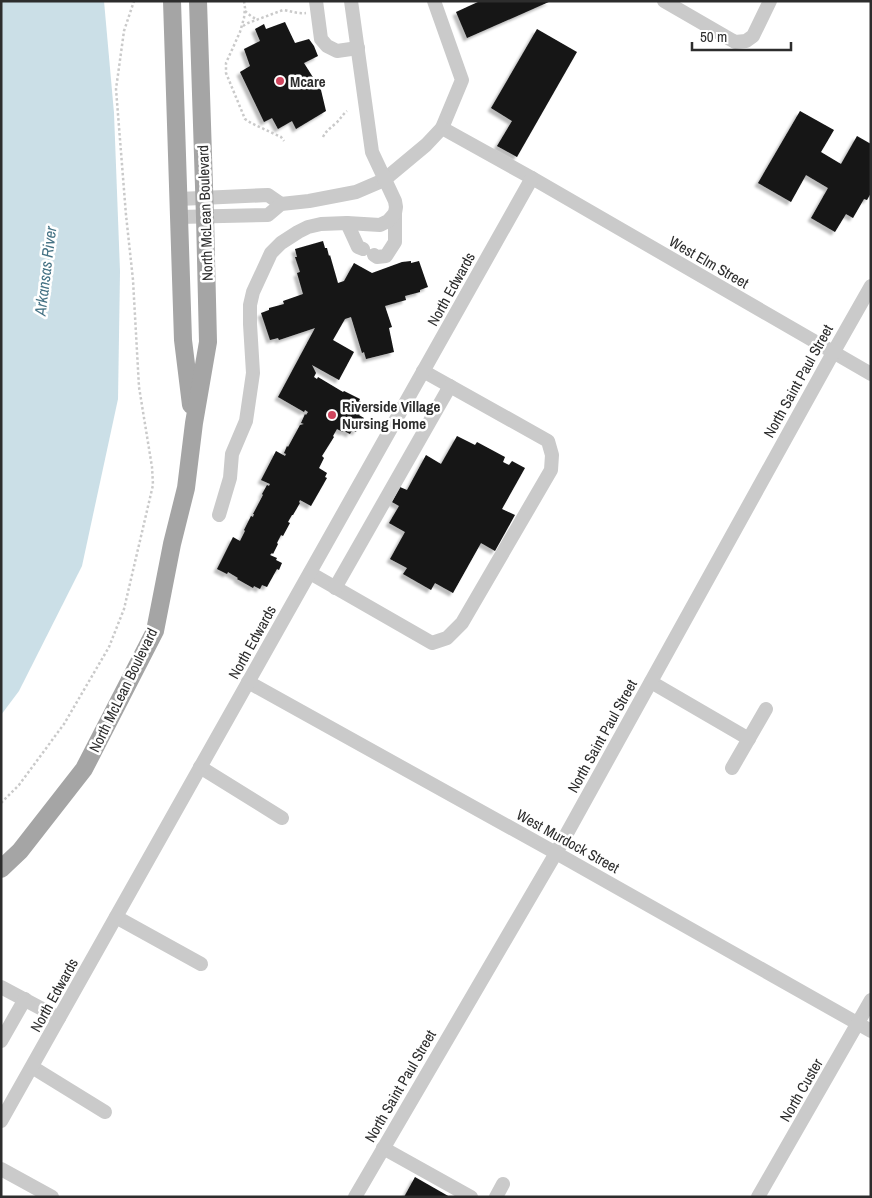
<svg xmlns="http://www.w3.org/2000/svg" width="872" height="1198" font-family="'Archivo Narrow',sans-serif">
	<style>
		.water { fill: #cbdfe7 }
		.building { fill: #141414; filter: url(#shadow) }
		.lines { fill: none; stroke-linecap: round; stroke-linejoin: round }
		.path { stroke: #cacaca; stroke-width: 2.5; stroke-dasharray: 2.5 2.5; stroke-linecap: butt }
		.minor { stroke: #cacaca; stroke-width: 14 }
		.major { stroke: #a5a5a5; stroke-width: 18 }
		.poi-dot { fill: #cf455d; stroke: #fff; stroke-width: 2 }
		.labels { text-anchor: middle; dominant-baseline: central; stroke-width: 5; stroke-linejoin: round; paint-order: stroke }
		.poi-label { font-size: 15px; font-weight: bold; fill: #2d2d2d; stroke: #fff; text-anchor: start }
		.street-label { font-size: 15px; fill: #2d2d2d; stroke: #fff }
		.water-label { font-size: 16px; font-style: italic; fill: #467385; stroke: #fff }
	</style>
	<defs>
		<filter id="shadow"><feDropShadow dx="-3.5" dy="3.5" stdDeviation="1" flood-color="#0004"/></filter>
	</defs>
	<rect width="100%" height="100%" fill="#fff"/>
	<polygon class="water" points="1,1 104,1 114,113 120,271 118,399 82,566 19,691 1,715"/>
	<g class="building">
		<polygon points="480,1 551,1 467,38 456,12"/>
		<polygon points="285,22 295,43 309,39 314,46 318,56 304,63 321,90 326,111 296,129 292,121 278,129 272,118 264,122 240,72 250,66 244,49 260,41 255,29 264,24 266,29"/>
		<polygon points="537,29 577,52 517,157 497,146 512,121 491,108"/>
		<polygon points="800,111 834,130 821,152 841,164 857,136 871,144 871,193 867,200 864,199 853,218 846,214 835,232 811,218 828,188 806,175 791,202 758,183"/>
		<polygon points="323,241 325,248 327,248 329,256 330,255 338,283 344,281 354,263 372,273 402,262 411,261 411,263 419,261 428,287 420,290 420,292 405,296 406,300 385,306 392,327 389,328 394,352 366,359 364,352 362,353 351,317 345,319 333,340 354,352 339,380 312,365 316,373 314,377 317,379 318,377 343,392 344,391 360,399 359,401 365,404 359,415 364,418 356,432 352,430 350,434 344,431 343,432 337,429 333,436 334,437 322,456 324,458 319,468 327,473 325,477 327,478 311,506 300,500 299,502 300,503 293,515 292,515 288,522 290,523 283,536 281,535 277,543 278,544 273,554 272,553 270,555 277,558 276,560 282,563 279,570 277,569 267,587 262,585 260,589 254,586 253,588 237,579 238,578 228,572 227,574 217,569 233,537 240,541 245,531 244,530 251,516 253,517 254,514 253,514 263,495 262,494 267,485 269,486 270,484 261,480 276,451 285,456 286,454 284,453 287,446 288,447 300,425 304,424 301,423 305,414 306,415 308,412 305,410 304,412 278,397 315,328 279,340 278,338 270,340 261,313 269,310 269,308 284,304 283,301 303,294 297,273 300,272 295,257 297,257 295,249"/>
		<polygon points="457,436 475,445 477,442 505,457 503,462 509,465 512,461 525,468 502,509 515,515 495,551 481,543 453,593 435,583 431,590 403,574 407,568 390,559 405,532 389,523 399,506 392,502 400,487 407,490 426,455 441,464"/>
		<polygon points="415,1177 450,1197 404,1197"/>
	</g>
	<g class="lines">
		<g class="path">
			<polyline points="244,1 245,8 244,18 240,32 226,63 226,73 245,119 251,123 281,137 284,141"/>
			<polyline points="245,11 252,17 257,19"/>
			<path d="M243,26L248,23L283,10C291,11 297,14 306,13"/>
			<path d="M323,137C326,131 329,129 335,124C340,120 342,115 347,111"/>
			<polyline points="1,803 19,785 64,724 109,647 124,609 153,485 152,467 139,387 133,280 126,215 116,89 124,31 134,1"/>
		</g>
		<g class="minor">
			<polyline points="316,1 321,39 327,46 337,51 358,48"/>
			<polyline points="434,1 462,80 442,128"/>
			<polyline points="664,1 735,42 746,41 753,36 770,1"/>
			<polyline points="179,199 268,195 281,204"/>
			<polyline points="179,217 268,215 281,204 309,201 356,192 384,180 426,145 442,128 532,178 871,374"/>
			<polyline points="347,223 358,247 363,249"/>
			<polyline points="374,255 377,257 386,256 395,242 395,213"/>
			<polyline points="219,515 230,478 232,454 246,421 253,373 250,324 250,305 253,292 271,253 281,243 298,232 308,227 321,224 347,223 380,225 388,221 395,213 396,207 395,201 372,152 351,1"/>
			<polyline points="310,573 432,643 447,638 462,623 551,470 552,455 548,441 423,371"/>
			<polyline points="335,588 450,386"/>
			<polyline points="248,682 556,853 871,1031"/>
			<polyline points="651,682 749,739"/>
			<polyline points="200,767 282,818"/>
			<polyline points="732,768 766,709"/>
			<polyline points="116,917 201,964"/>
			<polyline points="1,987 59,1018"/>
			<polyline points="1,1041 25,999"/>
			<polyline points="32,1067 105,1112"/>
			<polyline points="1,1121 532,178"/>
			<polyline points="383,1148 471,1197"/>
			<polyline points="1,1169 52,1197"/>
			<polyline points="355,1197 556,853 833,353 871,286"/>
			<polyline points="496,1197 503,1184"/>
			<polyline points="758,1197 871,1000"/>
		</g>
		<g class="major">
			<polyline points="172,1 183,340 191,405"/>
			<polyline points="1,869 20,851 84,769 155,631 172,544 186,488 194,423 208,342 205,217 198,1"/>
		</g>
	</g>
	<g class="poi-dot">
		<circle cx="280" cy="81" r="5"/>
		<circle cx="332" cy="415" r="5"/>
	</g>
	<g class="labels">
		<g class="poi-label">
			<text x="290" y="81">Mcare</text>
			<text x="342" y="406">Riverside Village<tspan x="342" dy="17">Nursing Home</tspan></text>
		</g>
		<g class="street-label">
			<text transform="translate(205 213) rotate(-92)">North McLean Boulevard</text>
			<text transform="translate(709 262) rotate(30)">West Elm Street</text>
			<text transform="translate(451 289) rotate(-61)">North Edwards</text>
			<text transform="translate(798 381) rotate(-61)">North Saint Paul Street</text>
			<text transform="translate(252 642) rotate(-61)">North Edwards</text>
			<text transform="translate(123 690) rotate(-64)">North McLean Boulevard</text>
			<text transform="translate(602 736) rotate(-61)">North Saint Paul Street</text>
			<text transform="translate(568 841) rotate(29)">West Murdock Street</text>
			<text transform="translate(54 995) rotate(-61)">North Edwards</text>
			<text transform="translate(400 1086) rotate(-60)">North Saint Paul Street</text>
			<text transform="translate(801 1090) rotate(-60)">North Custer</text>
		</g>
		<g class="water-label">
			<text transform="translate(45 271) rotate(-83)">Arkansas River</text>
		</g>
	</g>
	<rect width="872" height="1198" fill="none" stroke="#2d2d2d" stroke-width="5"/>
	<path d="M692 42v8h99v-8" fill="none" stroke="#2d2d2d" stroke-width="2.5"/>
	<text x="700" y="42" font-size="15" fill="#2d2d2d" stroke="#ffffff" stroke-width="4" paint-order="stroke">50 m</text>
</svg>
